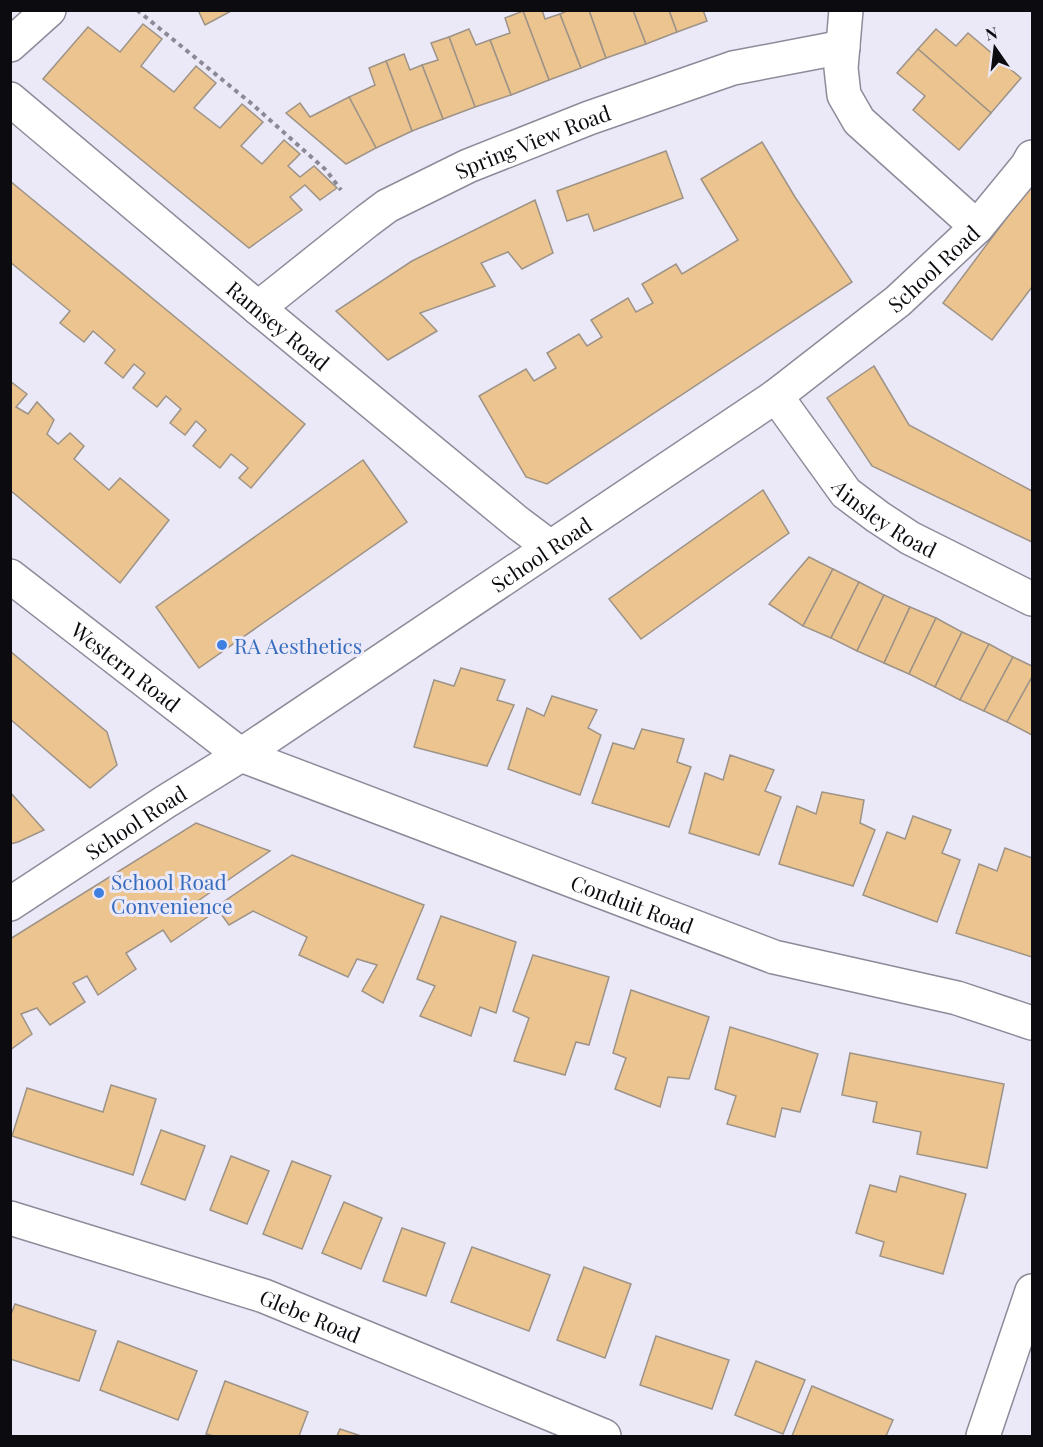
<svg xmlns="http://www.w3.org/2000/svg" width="1043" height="1447" font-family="'Playfair Display',serif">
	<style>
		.building { fill: #ecc48f; stroke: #9d9387; stroke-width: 1.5 }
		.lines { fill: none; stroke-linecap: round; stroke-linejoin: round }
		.minor-casing { stroke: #8d8b99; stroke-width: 36 }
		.path { stroke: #8b8995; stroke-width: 4; stroke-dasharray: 4.5 4.5; stroke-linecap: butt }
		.minor { stroke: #fff; stroke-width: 33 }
		.shop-dot { fill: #3f7fe0; stroke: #ebe8f8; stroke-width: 2 }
		.labels { text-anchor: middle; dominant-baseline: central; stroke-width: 6; stroke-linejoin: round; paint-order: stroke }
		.street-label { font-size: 21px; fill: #0c0b10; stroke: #ebe8f8 }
		.shop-label { font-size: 21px; fill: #366cbe; stroke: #ebe8f8; text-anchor: start }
	</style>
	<rect width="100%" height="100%" fill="#ebe8f8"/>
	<g class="building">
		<polygon points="198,10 233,10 205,25"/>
		<polygon points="542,10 545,19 560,14 581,68 549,80 523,11"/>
		<polygon points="569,10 589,10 606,58 581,68 560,14"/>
		<polygon points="589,10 633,10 646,44 606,58"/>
		<polygon points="633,10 669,10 677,32 646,44"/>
		<polygon points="669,10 703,10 707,21 677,32"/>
		<polygon points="523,11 549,80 511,95 490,40 510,33 505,18"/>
		<polygon points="143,24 162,39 141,66 174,92 196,66 216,83 194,108 220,128 242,104 263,122 241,146 262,164 284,140 300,154 288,166 300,177 314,166 337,188 320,200 305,185 290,197 302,210 249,248 43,79 88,27 120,52"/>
		<polygon points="469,29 476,45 490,40 511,95 475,107 449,37"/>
		<polygon points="936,29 956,46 968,33 1021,78 991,113 918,49"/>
		<polygon points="449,37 475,107 443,119 422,65 438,60 431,43"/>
		<polygon points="918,49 991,113 959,150 913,110 925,96 897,73"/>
		<polygon points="404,54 410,70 422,65 443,119 412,131 386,61"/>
		<polygon points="386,61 412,131 376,148 349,97 375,85 369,68"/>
		<polygon points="349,97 376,148 346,164 286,113 300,103 310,117"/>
		<polygon points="762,142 795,197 852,282 547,484 526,477 479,396 526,369 534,381 556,368 547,353 579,334 587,346 602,337 591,320 628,298 636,312 653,303 642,284 676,264 682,274 738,240 701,179"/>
		<polygon points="666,151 683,198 594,231 588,214 567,221 557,191"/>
		<polygon points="10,181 305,424 251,488 239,478 248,468 231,454 220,468 193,446 206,430 196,421 185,435 170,423 181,409 166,396 157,407 133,388 145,373 134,364 123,378 105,363 115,350 93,331 84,342 60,323 70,311 10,262"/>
		<polygon points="1032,184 1032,287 992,340 943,303"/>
		<polygon points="535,200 553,253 522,269 508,252 481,263 495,286 420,313 437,331 388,360 336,311 412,261"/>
		<polygon points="874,366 909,425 1032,491 1032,542 872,466 827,398"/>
		<polygon points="10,381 27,394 16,407 28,414 37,402 54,420 47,434 58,444 70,433 84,446 74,459 109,490 120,478 169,520 120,583 10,490"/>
		<polygon points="363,460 407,522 199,668 156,607"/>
		<polygon points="763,490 789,533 641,639 609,599"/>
		<polygon points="809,557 833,569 803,626 769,604"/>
		<polygon points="833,569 859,582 831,638 803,626"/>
		<polygon points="859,582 884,595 857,651 831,638"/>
		<polygon points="884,595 910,607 884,663 857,651"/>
		<polygon points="910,607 936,618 909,674 884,663"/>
		<polygon points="936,618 962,632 935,687 909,674"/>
		<polygon points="962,632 989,644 960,700 935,687"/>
		<polygon points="989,644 1013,657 984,711 960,700"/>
		<polygon points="10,651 107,732 117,765 90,788 10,719"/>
		<polygon points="1013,657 1032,666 1032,677 1007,722 984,711"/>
		<polygon points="461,668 505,680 497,700 514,705 487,766 414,747 434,680 454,686"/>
		<polygon points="1032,677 1032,735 1007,722"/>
		<polygon points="552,696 597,710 588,728 601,735 580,795 508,769 527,708 544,716"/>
		<polygon points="642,729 684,739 677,762 691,767 669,827 592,803 613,743 634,749"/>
		<polygon points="730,755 774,770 765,791 781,797 759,855 689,833 705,773 723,780"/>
		<polygon points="10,792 44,830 18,842 10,844"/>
		<polygon points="822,792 864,800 860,823 875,830 853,886 779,864 797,806 816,814"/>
		<polygon points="913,816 951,830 942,853 960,860 937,922 863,895 887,832 905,839"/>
		<polygon points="196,823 270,851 195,903 209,916 171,942 163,930 126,953 136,969 98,995 87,976 73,983 85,1002 50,1025 37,1008 21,1014 32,1034 10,1050 10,939"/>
		<polygon points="1005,848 1032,858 1032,957 956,933 979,864 997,871"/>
		<polygon points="292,855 424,905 383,1003 362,991 377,965 357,959 348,977 299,955 307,937 253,911 229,925 216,907"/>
		<polygon points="441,916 516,942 496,1013 480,1007 471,1036 420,1016 435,986 417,979"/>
		<polygon points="533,955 609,977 589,1045 576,1042 565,1075 514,1061 529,1018 513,1011"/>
		<polygon points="631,990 709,1017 689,1079 668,1077 660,1107 615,1089 626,1058 613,1053"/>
		<polygon points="730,1027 818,1054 800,1112 782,1108 775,1137 727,1124 736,1096 715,1089"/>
		<polygon points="850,1053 1004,1084 987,1168 917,1154 921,1132 873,1122 877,1102 842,1095"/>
		<polygon points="111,1085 156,1099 133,1175 12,1136 27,1088 103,1112"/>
		<polygon points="161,1130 205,1146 185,1200 141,1184"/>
		<polygon points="231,1156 269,1171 247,1224 210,1210"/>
		<polygon points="292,1161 331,1176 302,1249 263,1234"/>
		<polygon points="900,1176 966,1194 943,1274 880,1256 884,1242 856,1233 870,1185 896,1192"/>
		<polygon points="344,1202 382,1218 361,1269 322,1253"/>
		<polygon points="402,1228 445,1243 426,1296 383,1281"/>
		<polygon points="472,1247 550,1275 529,1331 451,1302"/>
		<polygon points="584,1267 631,1284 605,1358 557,1340"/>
		<polygon points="15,1304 96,1331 79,1381 10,1359 10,1317"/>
		<polygon points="656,1336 729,1360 712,1409 640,1385"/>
		<polygon points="118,1341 197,1371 178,1420 100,1390"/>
		<polygon points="756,1361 805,1380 783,1434 735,1415"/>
		<polygon points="225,1381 308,1412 299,1436 214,1436 206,1434"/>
		<polygon points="812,1386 893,1420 886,1436 792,1436"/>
		<polygon points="340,1429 361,1436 337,1436"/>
	</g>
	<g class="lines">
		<g class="minor-casing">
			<g id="minor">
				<polyline points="846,10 841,68 844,95 859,121 977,227"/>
				<polyline points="10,45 49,10"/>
				<path id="s1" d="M10,99L258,308L518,523L550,547"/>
				<path id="s2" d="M258,308L367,221L387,206L468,166L589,118L733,68L843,47"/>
				<path id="s3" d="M776,396L846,493L878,517L910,538L1032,599"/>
				<path id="s4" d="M10,576L241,755L774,957L957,998L1032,1023"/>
				<path id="s5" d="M10,904L165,802L241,755L776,396L898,301L977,227L1027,166L1032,157"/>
				<path id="s6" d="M10,1218L264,1296L604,1436"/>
				<polyline points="983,1436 1032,1291"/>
			</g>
		</g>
		<polyline class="path" points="137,10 252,104 326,170 341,190"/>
		<use href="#minor" class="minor"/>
	</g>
	<g class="shop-dot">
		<circle cx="222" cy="645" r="6"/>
		<circle cx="99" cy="893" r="6"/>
	</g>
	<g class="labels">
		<g class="street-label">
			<text stroke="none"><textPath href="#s2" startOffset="324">Spring View Road</textPath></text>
			<text stroke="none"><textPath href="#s5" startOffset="1122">School Road</textPath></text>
			<text stroke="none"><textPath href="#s1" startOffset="351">Ramsey Road</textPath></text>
			<text stroke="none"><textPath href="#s3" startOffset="166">Ainsley Road</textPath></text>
			<text stroke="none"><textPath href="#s5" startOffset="636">School Road</textPath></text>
			<text stroke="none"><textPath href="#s4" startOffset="147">Western Road</textPath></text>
			<text stroke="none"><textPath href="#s5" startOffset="150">School Road</textPath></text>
			<text stroke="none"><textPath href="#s4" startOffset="711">Conduit Road</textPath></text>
			<text stroke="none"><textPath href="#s6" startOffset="316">Glebe Road</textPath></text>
		</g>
		<g class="shop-label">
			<text x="234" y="645">RA Aesthetics</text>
			<text x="111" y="881">School Road<tspan x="111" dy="24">Convenience</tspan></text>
		</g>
	</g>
	<rect width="1043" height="1447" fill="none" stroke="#0c0b10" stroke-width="24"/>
	<g transform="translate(995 48) rotate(346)" stroke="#ebe8f8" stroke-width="4.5" paint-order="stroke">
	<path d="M0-4.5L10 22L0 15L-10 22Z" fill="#0c0b10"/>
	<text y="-9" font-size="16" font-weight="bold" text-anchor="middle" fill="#0c0b10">N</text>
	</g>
</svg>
